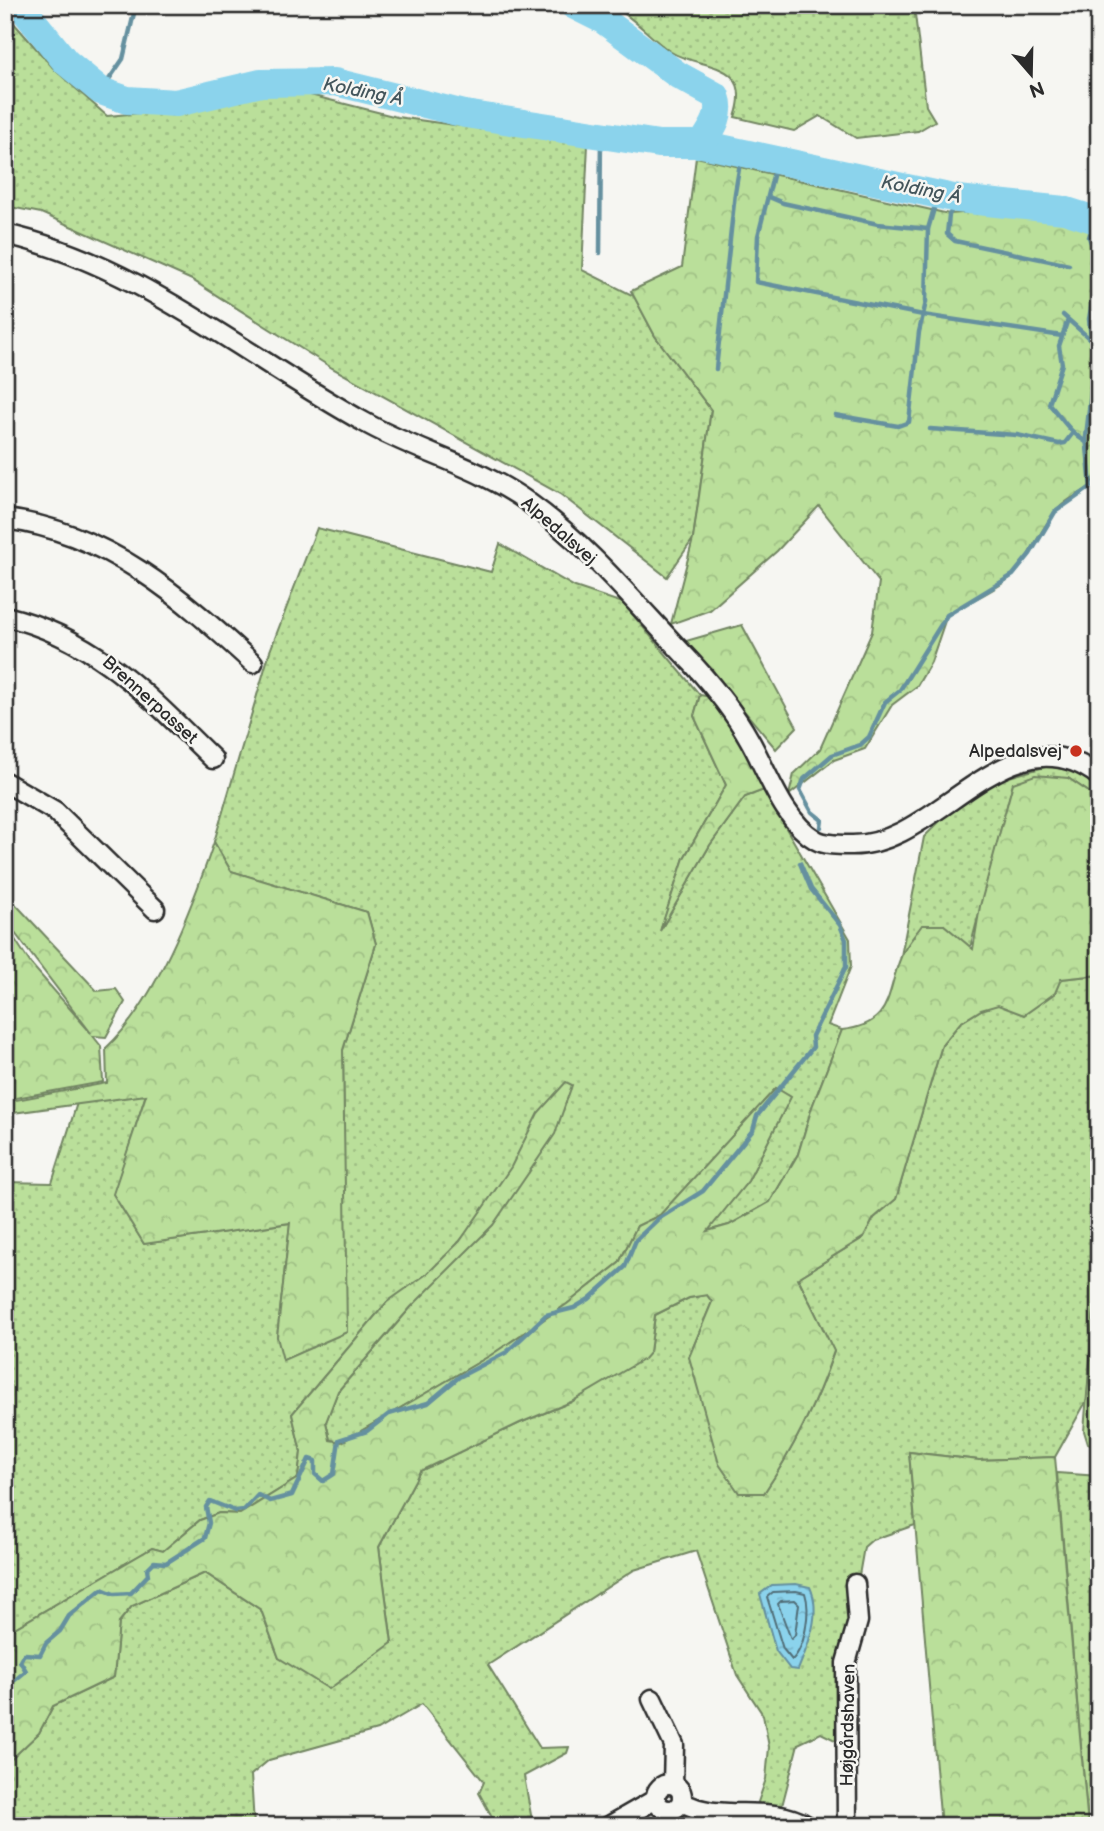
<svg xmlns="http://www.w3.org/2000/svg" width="1104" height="1831" font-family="'Balsamiq Sans',sans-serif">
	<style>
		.grass { fill: url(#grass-dots); stroke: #728562; stroke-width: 2 }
		.forest { fill: url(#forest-crowns); stroke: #728562; stroke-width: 2 }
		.water { fill: url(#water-ripples); stroke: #65909f; stroke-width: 2 }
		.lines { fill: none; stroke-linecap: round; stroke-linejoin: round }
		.shore { stroke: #516e78; stroke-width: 2 }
		.stream { stroke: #65909f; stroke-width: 4.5 }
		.river { stroke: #8bd3ec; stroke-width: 28 }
		.minor-casing { stroke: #2b2b2b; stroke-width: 23 }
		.minor { stroke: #f6f6f2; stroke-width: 18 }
		.poi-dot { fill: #c8321e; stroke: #f6f6f2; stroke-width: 2.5 }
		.labels { text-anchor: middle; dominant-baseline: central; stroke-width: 5; stroke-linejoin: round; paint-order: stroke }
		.street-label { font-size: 18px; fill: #2b2b2b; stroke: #f6f6f2 }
		.poi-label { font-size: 18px; fill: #2b2b2b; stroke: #f6f6f2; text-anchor: end }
		.water-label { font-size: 19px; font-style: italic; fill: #43555b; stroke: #f6f6f2 }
	</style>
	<defs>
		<pattern id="grass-dots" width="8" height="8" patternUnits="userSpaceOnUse" patternTransform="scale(1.75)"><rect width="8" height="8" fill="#badf9a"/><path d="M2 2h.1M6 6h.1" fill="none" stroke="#a0c085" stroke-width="1.8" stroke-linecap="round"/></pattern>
		<pattern id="forest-crowns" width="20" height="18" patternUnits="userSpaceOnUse" patternTransform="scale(1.75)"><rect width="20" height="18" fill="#badf9a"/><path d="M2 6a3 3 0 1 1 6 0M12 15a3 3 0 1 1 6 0" fill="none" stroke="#a0c085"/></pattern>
		<pattern id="water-ripples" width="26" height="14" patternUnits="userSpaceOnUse" patternTransform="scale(1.75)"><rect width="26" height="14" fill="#8bd3ec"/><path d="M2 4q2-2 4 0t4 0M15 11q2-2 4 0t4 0" fill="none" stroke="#78b5cb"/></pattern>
	</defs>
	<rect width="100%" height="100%" fill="#f6f6f2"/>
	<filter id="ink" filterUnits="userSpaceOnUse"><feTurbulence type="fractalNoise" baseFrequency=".0143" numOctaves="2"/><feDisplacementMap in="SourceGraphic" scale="14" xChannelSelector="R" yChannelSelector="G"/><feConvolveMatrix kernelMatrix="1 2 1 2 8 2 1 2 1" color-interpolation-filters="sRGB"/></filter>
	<g filter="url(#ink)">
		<g class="grass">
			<path d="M611,5H810C844,25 879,1 914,6L926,106L935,121L918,131L856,138L820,116L794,131L735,117C755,59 697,69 671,52C650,38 634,17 611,5Z"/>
			<polygon points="5,13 55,70 107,116 209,107 248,96 302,93 397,117 588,144 582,270 634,296 655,336 711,410 693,539 667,577 560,494 332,368 192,280 41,213 5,206"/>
			<polygon points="317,528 491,572 500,544 575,587 623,603 700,695 694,716 726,785 684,858 661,929 710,845 745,797 764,790 850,939 851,966 828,1025 842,1030 812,1107 798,1154 770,1202 729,1225 707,1231 748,1181 790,1098 776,1088 660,1215 637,1226 619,1263 567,1304 491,1355 342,1442 330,1440 326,1422 338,1391 411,1307 540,1146 421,1287 387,1302 292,1414 301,1452 298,1478 240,1514 219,1513 200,1520 163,1551 152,1548 8,1632 5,1639 5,1182 52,1183 77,1103 146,1094 114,1194 144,1244 290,1223 277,1337 344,1125 343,1050 376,944 367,912 231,871 214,842 270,651"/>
			<polygon points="1048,766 1076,772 1099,788 1099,799 1068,778 1013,783 970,948 944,925 901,956 924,837 955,806 998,780"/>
			<path d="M1099,975V1249L1087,1400L1055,1457L979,1460L909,1452L915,1525L872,1540L864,1547L851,1621L839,1742L821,1733L798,1744L782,1806L757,1805L766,1779L769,1747L763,1715L737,1675L696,1551L634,1570L488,1665L540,1748L569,1747L567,1753L524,1776L533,1826H497L479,1793L484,1782L422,1704L377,1730L269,1760L251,1775L254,1826H5V1765L39,1733L53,1706L114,1677L119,1622L132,1606L205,1573L261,1610L279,1658L392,1643L379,1547L420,1471L520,1423L571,1402L650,1352L655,1315L689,1298L707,1295L712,1302L689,1357L764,1493C795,1447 816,1403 834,1352L798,1278L863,1238L874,1218L896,1199L942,1045L960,1023L981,1010L1060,979Z"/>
			<polygon points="1057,1473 1099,1476 1099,1826 1088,1826"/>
		</g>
		<g class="forest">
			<path d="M696,157L949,214C985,210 1067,211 1099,228V461C1095,498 1076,488 1057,510C1040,529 1032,554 1015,573C1001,588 966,603 947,615L931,662L917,686L892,705L865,749L834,760L789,795L794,774L820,749L872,632L879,582L819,506L777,551L710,610L671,624L693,539L711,410L655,336L631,291L682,267Z"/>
			<polygon points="742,625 797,727 776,749 686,641"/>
			<polygon points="700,695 712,697 744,744 764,790 745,797 710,845 660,931 684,858 726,785 694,716"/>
			<path d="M1035,775L1068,778L1099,799V975L1061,979L1055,993L1024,1015L998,1005L981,1010L960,1023L942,1045L896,1199L874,1218L864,1237L798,1278L834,1351C816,1403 795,1447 764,1493H739L719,1464L689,1357L712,1302L707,1295L689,1298L655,1315L650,1352L644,1359L571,1402L520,1423L420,1471L379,1547L392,1643L329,1689L279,1658L261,1610L205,1573L132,1606L119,1622L114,1677L53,1706L39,1733L5,1765V1639L8,1632L152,1548L163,1551L200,1520L219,1513L240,1514L298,1478L301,1452L292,1414L387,1302L428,1273L460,1241L511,1167L538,1113L566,1082L572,1085L555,1134L493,1225L411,1307L338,1391L326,1422L330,1440L342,1442L491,1355L567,1304L619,1263L637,1226L660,1215L776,1088L791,1097L748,1181L708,1231L729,1225L770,1202L798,1154L812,1107L842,1030C894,1025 886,992 901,957C905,946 915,935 922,925H944L973,949L980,906L1013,783Z"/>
			<path d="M214,842L231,871L367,912L376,944L343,1050L347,1332L283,1360L277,1337L290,1223L144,1244L113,1194L146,1095L5,1114V1102L107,1083L106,1048C156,1002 192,907 214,842Z"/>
			<polygon points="5,893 97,991 116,989 125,1002 106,1037 93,1036 101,1046 103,1082 5,1100 5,924 31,964 91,1033 5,920"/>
			<polygon points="1099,1249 1099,1448 1088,1444 1084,1431"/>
			<polygon points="909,1452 979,1460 1055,1457 1088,1826 941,1826"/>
		</g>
		<path class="water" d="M796,1584L810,1587C822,1613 808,1646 798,1670L790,1669L776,1651L760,1594L772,1585Z"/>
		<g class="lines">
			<g class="shore">
				<path d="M796,1591L805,1593C811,1611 805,1648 792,1660L783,1649L767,1597L773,1592Z"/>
				<polygon points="795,1600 799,1604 795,1635 791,1639 778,1604 781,1601"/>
			</g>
			<g class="stream">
				<polyline points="101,91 123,59 136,5"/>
				<polyline points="777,160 758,236 756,282 923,315 1062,336"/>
				<polyline points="769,197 783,203 878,224 928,229"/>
				<polyline points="958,199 949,215 947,234 955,241 1069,265"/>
				<polyline points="1095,219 1089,237 1099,265"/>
				<polyline points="600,253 601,133"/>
				<polyline points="1063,315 1090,339"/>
				<path d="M1067,322L1059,346L1062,364L1049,404C1062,418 1069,432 1086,442"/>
				<polyline points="716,369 735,193 742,151"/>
				<polyline points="835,415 898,426 909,422 919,332 926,302 928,229 938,195"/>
				<polyline points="930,429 1017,435 1059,444 1065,443 1072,434"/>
				<polyline points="1099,461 1099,473"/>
				<polyline points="821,827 822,820 812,812 800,790 804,779 832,755 860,745 869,737 885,702 900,690 947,615 1013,575 1030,554 1055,512 1091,487 1086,437 1094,365 1089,319 1099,266"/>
				<polyline points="5,1684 15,1680 26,1671 20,1661 24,1654 40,1655 46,1643 60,1631 69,1616 102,1589 114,1594 131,1593 148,1575 147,1569 154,1562 166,1563 205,1538 209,1523 206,1507 210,1501 235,1511 244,1510 258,1495 270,1501 292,1495 309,1459 315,1461 315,1474 323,1481 334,1474 339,1440 367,1431 389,1414 428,1403 459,1377 507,1352 546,1315 574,1308 589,1299 625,1267 636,1240 658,1219 703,1191 753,1130 757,1116 813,1047 812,1036 846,967 846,940 840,925 811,889 800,863"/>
			</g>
			<g class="river">
				<polyline points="20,5 66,62 101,91 127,100 176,103 261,83 335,82 465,114 659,144 702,144 958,199 1064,210 1099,221"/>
				<path d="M573,5L603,20L678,75L716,96C723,115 712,129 702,144"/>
			</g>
			<g class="minor-casing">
				<g id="minor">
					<path d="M5,234C139,264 246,357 364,422C417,452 478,466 528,502C590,546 640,609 692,663C713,686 734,712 749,739C767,770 783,821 816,840C825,845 839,845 849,845C937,849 1007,706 1099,776"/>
					<path d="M5,519C108,532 180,596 253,663"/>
					<path d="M5,616C98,639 147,695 213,759"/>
					<polyline points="5,782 55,811 155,909"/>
					<polyline points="652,1699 674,1745 673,1784"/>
					<circle cx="669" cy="1797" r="13"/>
					<path d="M682,1802C720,1824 768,1802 808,1826"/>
					<polyline points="609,1826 656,1799"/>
					<polyline points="847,1826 846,1663 858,1621 855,1584"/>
				</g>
			</g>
			<use href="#minor" class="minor"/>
		</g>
	</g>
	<circle class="poi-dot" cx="1076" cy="751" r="7"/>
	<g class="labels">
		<g class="street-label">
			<text transform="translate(559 531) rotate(41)">Alpedalsvej</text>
			<text transform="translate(150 700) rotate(42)">Brennerpasset</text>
			<text transform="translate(848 1725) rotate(-89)">Højgårdshaven</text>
		</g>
		<g class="poi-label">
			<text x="1062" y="751">Alpedalsvej</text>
		</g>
		<g class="water-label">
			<text transform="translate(363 92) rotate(11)">Kolding Å</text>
			<text transform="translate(921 190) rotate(11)">Kolding Å</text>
		</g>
	</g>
	<rect width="1104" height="1831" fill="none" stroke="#f6f6f2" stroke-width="28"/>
	<rect x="14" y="14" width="1076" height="1803" fill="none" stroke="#2b2b2b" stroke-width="2.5" filter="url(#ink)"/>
	<g transform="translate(1031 74) rotate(160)" stroke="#f6f6f2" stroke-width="5" paint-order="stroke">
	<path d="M0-5L12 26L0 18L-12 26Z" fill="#2b2b2b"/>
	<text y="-10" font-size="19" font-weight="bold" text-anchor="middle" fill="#2b2b2b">N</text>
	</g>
</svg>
